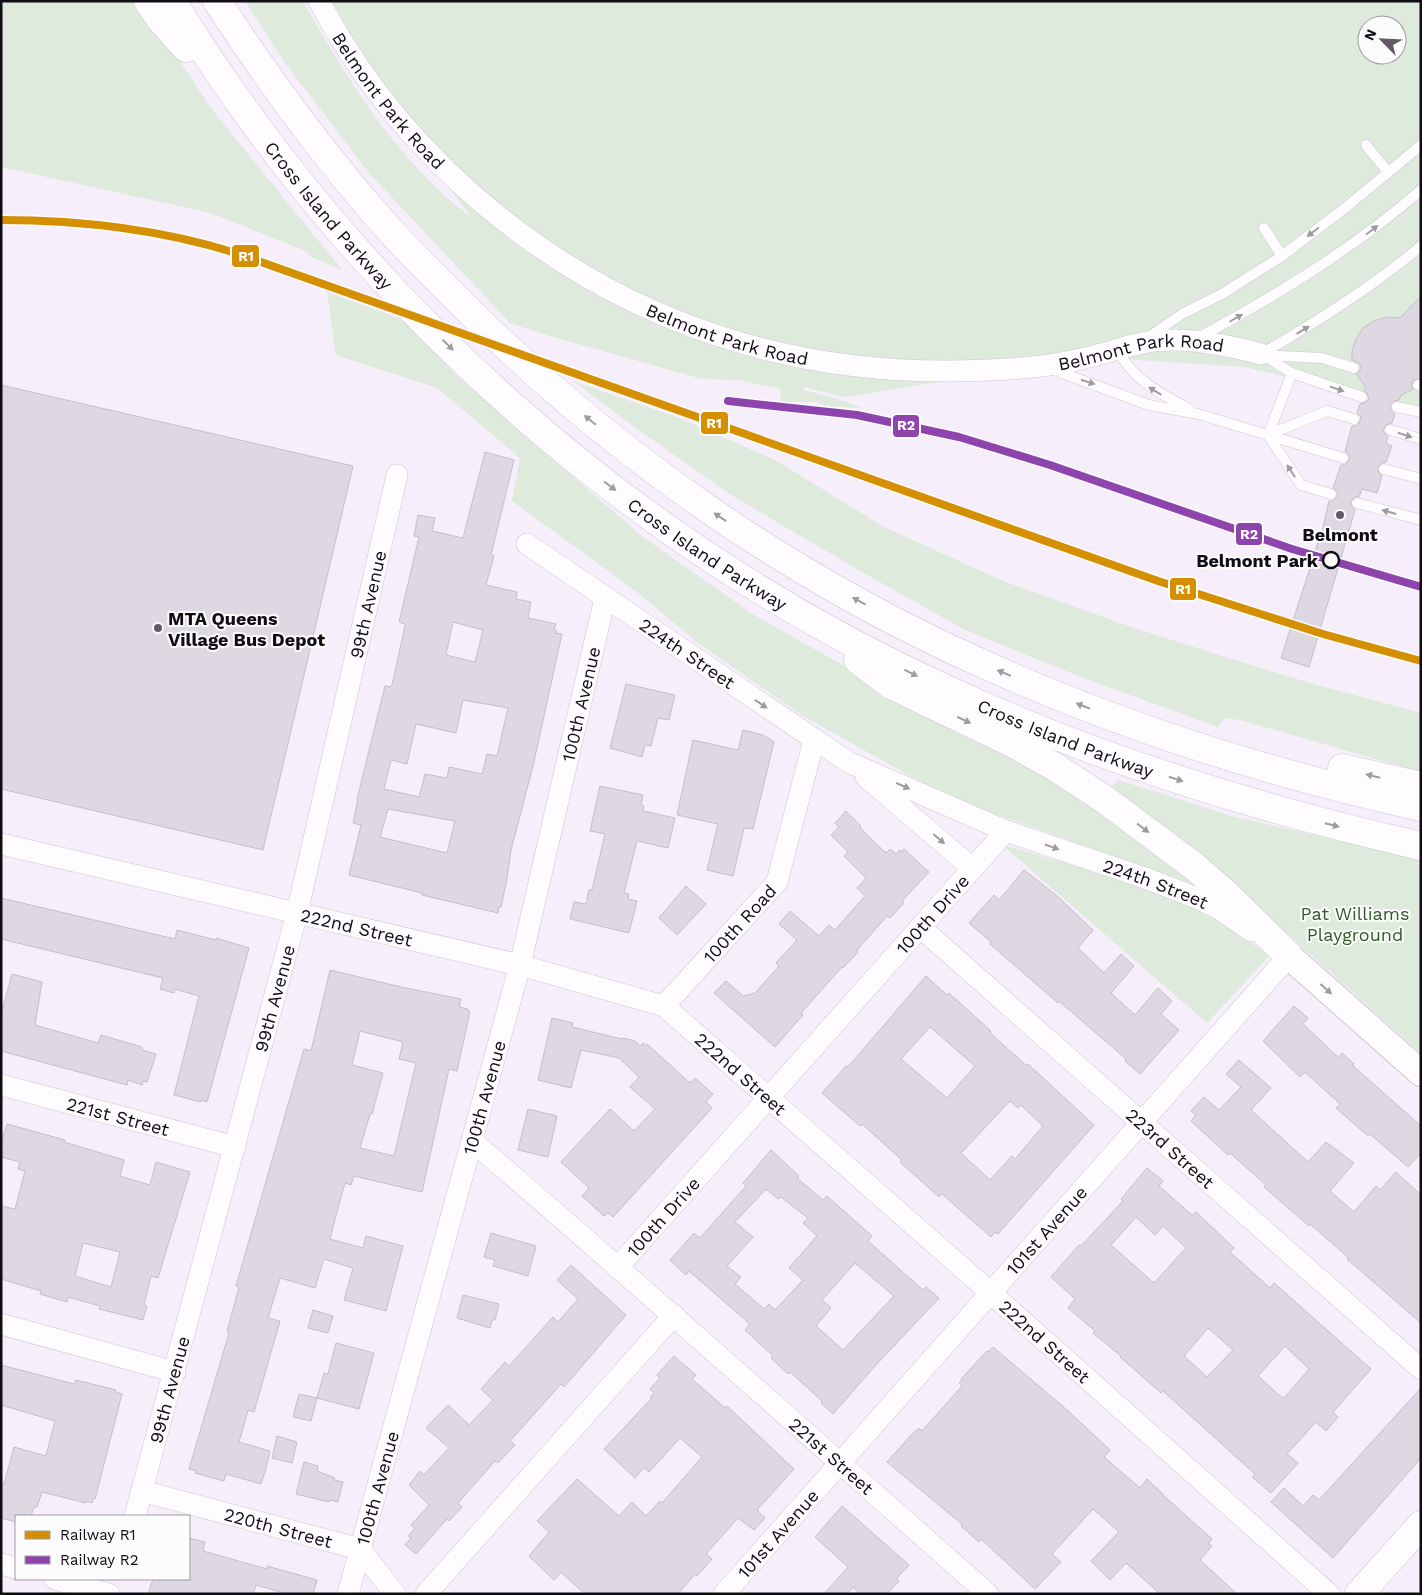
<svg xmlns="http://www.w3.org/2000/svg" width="1422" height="1595" font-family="'Work Sans',sans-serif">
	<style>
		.green { fill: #ddeadc; fill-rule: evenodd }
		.building { fill: #ded8e2; stroke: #c5bec8; fill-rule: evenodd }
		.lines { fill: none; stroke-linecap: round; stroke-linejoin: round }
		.service-casing { stroke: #cdc7d1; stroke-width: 11 }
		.minor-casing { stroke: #cdc7d1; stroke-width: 22 }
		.tertiary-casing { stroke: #cdc7d1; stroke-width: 28 }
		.primary-casing { stroke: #cdc7d1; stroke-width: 29 }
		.motorway-casing { stroke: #cdc7d1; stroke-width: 29 }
		.service { stroke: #fefcfe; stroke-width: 10 }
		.minor { stroke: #fefcfe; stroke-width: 21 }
		.tertiary { stroke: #fefcfe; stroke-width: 26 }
		.primary { stroke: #fefcfe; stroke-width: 28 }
		.motorway { stroke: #fefcfe; stroke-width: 28 }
		.rail-1-casing { stroke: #fcfcfc; stroke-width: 11 }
		.rail-2-casing { stroke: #fcfcfc; stroke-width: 11 }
		.rail-1 { stroke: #d48f03; stroke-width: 8 }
		.rail-2 { stroke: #8e44ad; stroke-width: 8 }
		.oneway { fill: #9f9ca0 }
		.poi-dot { fill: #615a64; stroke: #fcfcfc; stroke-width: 2 }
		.stop-dot { fill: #fcfcfc; stroke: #110b13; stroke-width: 2.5 }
		.labels { text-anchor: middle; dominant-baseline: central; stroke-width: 4; stroke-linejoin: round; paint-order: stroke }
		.street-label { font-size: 18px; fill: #110b13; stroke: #fcfcfc }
		.poi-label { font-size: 18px; font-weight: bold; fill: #110b13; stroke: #fcfcfc }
		.stop-label { font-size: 18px; font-weight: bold; fill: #110b13; stroke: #fcfcfc; text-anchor: end }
		.park-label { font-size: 18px; fill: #2e5c26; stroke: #fcfcfc }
		.line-badge { stroke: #fcfcfc; stroke-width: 2 }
		.badge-label { font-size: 14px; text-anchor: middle; font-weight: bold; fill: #fff }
	</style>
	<rect width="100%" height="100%" fill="#f6eefa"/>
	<g class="green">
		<polygon points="1,1 140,1 210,107 342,270 309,256 308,252 211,213 1,167"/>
		<path d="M245,1H303C348,80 398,163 472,218L306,1H1421V410L1245,367L1092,357L845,397L804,387L803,390L834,398L863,408L824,406L818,402H781L780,389L739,380L702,379L550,336L510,323L369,173L285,63ZM1367,25H1397V55H1367Z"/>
		<polygon points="327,292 398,318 409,326 461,380 643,537 754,615 862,676 993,739 1129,823 1203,888 990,812 919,781 803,716 698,643 637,592 512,501 520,458 437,388 336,355"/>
		<polygon points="573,381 679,418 775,460 884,527 1003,581 1134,628 1225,657 1317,685 1421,713 1421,772 1240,720 1224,718 1218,727 1081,677 965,630 862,572 731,495 630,424"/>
		<polygon points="1118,780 1235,817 1421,859 1421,1053 1282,929 1110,789"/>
		<polygon points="1001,844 1156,890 1212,918 1270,955 1207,1023"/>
	</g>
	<g class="building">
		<polygon points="1421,296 1421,379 1413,380 1411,386 1413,389 1401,395 1399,400 1394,401 1390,405 1391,410 1395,414 1392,423 1386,425 1383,431 1388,437 1386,443 1392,446 1386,462 1382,463 1378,467 1378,471 1382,476 1377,493 1362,489 1359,497 1355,497 1351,501 1351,505 1355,510 1309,667 1281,658 1323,527 1329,501 1333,501 1337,496 1338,492 1333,488 1341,465 1345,465 1349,460 1350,456 1345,451 1352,426 1356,426 1360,421 1361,417 1357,413 1360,404 1366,402 1369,399 1367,393 1364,391 1366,387 1356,374 1360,370 1361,366 1359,363 1352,360 1352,351 1356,339 1363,328 1374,321 1387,317 1400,318"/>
		<polygon points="1,385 353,466 263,850 1,789"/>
		<path d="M485,452L514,460L491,555L494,556L486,585L517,592L516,599L531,602L528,618L556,624L554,630L557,631L556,633L562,634L533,766L511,850L507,879L501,907H499L498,913L422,895V893L349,875L361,825L353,823L358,799H357L385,686L390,687L392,685L405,626V624L399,622L419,537L414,536L418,515L435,518L432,531L463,538ZM453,622L483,630L475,662L446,655ZM463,700L508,708L497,756L487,754L482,774L449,767L447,778L425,774L419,797L384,789L391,760L407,764L416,724L456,733ZM388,809L455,821L447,853L380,837Z"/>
		<polygon points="626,684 675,695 669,720 658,718 651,746 645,745 642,757 610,748"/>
		<polygon points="743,730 763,735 774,742 753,829 744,828 733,876 707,870 718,824 677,815 693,740 738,750"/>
		<polygon points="600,786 643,795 641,805 644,806 643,811 675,818 668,848 637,841 624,893 629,894 628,899 637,901 629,933 570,919 574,902 586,904 589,890 592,890 605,834 590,831"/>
		<polygon points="846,811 861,826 860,828 886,853 890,849 896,854 900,850 902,852 904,849 929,872 902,901 904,903 890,918 887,916 857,950 858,952 843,968 842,967 801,1013 803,1015 775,1047 714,993 726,981 743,996 755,993 779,966 776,963 797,940 779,924 790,911 819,936 829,925 835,930 865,896 857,888 866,878 844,856 848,852 831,835 839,827 835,823"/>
		<polygon points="1024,870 1056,895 1093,930 1078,948 1104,973 1121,954 1134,966 1111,993 1135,1015 1158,988 1172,1001 1161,1014 1179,1030 1140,1074 1125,1061 1126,1059 1059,1001 1058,1003 990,944 991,942 969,923 994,895 999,900"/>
		<polygon points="686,886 706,904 677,935 659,918"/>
		<polygon points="1,898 175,939 177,930 216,940 216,938 249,948 207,1102 202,1100 201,1102 174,1095 199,996 175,989 174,993 160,989 163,978 1,939"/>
		<path d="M330,970L401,987L461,999L459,1007L468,1009V1011L470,1012L457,1071L449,1069L422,1192L354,1176L351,1185L345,1183L336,1215L330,1239L363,1248L366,1236L403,1246L386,1311L344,1300L353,1268L324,1259L315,1288L280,1278L268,1318L280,1321L254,1412L248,1410L239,1442L270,1451L266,1468L261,1484L226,1474L224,1481L195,1473L196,1471L189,1469L229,1333L227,1332L239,1287L236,1286L277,1143L304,1049L311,1051ZM360,1031L403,1042L399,1059L416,1063L394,1156L360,1148L370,1114H372L383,1073L352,1065Z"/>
		<polygon points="12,974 42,982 35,1025 98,1043 101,1035 142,1047 142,1050 156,1054 147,1082 143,1081 142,1085 128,1080 127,1085 1,1051 1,1015"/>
		<path d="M926,976L947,995L949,993L991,1031L989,1032L1027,1066L1028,1064L1094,1125L998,1234L995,1232L991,1237L942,1194L939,1197L900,1162L902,1160L862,1124L860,1126L822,1093L846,1066L848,1067ZM930,1027L975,1066L947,1098L901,1059ZM1010,1101L1018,1108L1021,1105L1043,1126L1015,1159L1012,1156L990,1180L961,1153Z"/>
		<polygon points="1294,1006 1308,1018 1303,1024 1339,1058 1342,1053 1354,1064 1352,1065 1421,1126 1421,1153 1408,1167 1370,1134 1368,1136 1336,1108 1340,1104 1305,1072 1300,1077 1263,1041"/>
		<polygon points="552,1018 573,1023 572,1027 622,1039 623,1038 635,1041 640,1046 643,1043 646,1046 647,1044 690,1083 695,1078 713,1094 706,1102 712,1108 613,1217 608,1213 604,1216 582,1196 589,1188 561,1162 610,1109 634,1131 655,1109 630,1087 639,1077 619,1058 581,1050 571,1088 538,1080"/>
		<polygon points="1239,1060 1271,1088 1251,1110 1308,1162 1326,1142 1354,1163 1330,1191 1354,1212 1376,1186 1380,1190 1396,1172 1421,1195 1421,1323 1347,1259 1349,1258 1310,1224 1309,1226 1264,1187 1266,1185 1230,1153 1228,1155 1191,1121 1196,1115 1191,1111 1204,1097 1219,1110 1241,1087 1226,1074"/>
		<polygon points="528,1109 557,1116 548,1157 518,1150"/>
		<path d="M7,1124L65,1140L64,1142L124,1160L120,1176L150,1185L156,1162L190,1172L158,1278L151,1276L144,1305L147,1306L143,1320L99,1309L100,1306L68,1297L67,1302L40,1294L41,1291L1,1279V1206L15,1209L25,1171L18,1169L20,1162L1,1157V1143ZM83,1243L120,1252L111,1287L75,1276Z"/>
		<path d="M771,1150L799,1176L797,1178L823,1200L827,1196L872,1236L868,1241L923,1290L926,1287L939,1298L875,1366L833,1414L821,1403L822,1401L790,1372L788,1374L771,1358L773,1356L745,1330L750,1324L689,1271L686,1275L670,1260L694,1233L700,1238L746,1186L743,1183ZM766,1189L778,1199L781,1197L808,1218L803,1223L817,1236L789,1268L803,1280L775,1310L769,1304L764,1309L735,1284L741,1277L727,1266L753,1237L735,1222ZM855,1263L894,1296L843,1350L816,1326L831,1308L822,1300Z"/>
		<path d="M1147,1168L1163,1181L1159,1186L1192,1215L1196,1212L1234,1248L1230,1252L1270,1288L1274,1283L1371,1369L1333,1412L1338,1417L1326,1431L1316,1422L1287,1454L1298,1463L1271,1493L1252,1477L1255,1474L1163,1391L1161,1393L1120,1357L1121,1356L1093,1333L1095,1331L1068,1308L1075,1299L1051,1277L1079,1245L1081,1246L1123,1201L1121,1199ZM1136,1217L1155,1235L1163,1226L1186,1248L1154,1283L1111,1245ZM1208,1328L1233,1350L1207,1377L1184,1356ZM1285,1346L1309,1369L1284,1398L1280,1396L1258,1376Z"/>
		<polygon points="491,1233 536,1246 528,1276 493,1266 495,1260 484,1257"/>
		<polygon points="571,1265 626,1315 564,1387 561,1384 510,1441 515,1445 498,1463 495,1461 458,1503 462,1507 449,1521 447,1519 416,1554 405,1545 411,1538 408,1536 415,1528 411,1525 429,1505 409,1485 420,1471 424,1475 449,1448 426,1428 448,1405 469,1425 493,1400 481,1389 505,1362 509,1366 553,1317 558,1322 578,1299 557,1280"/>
		<polygon points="463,1295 499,1304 495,1320 492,1320 490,1328 457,1318"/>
		<polygon points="313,1310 333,1316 328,1333 308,1328"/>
		<polygon points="336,1343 374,1353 359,1409 317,1398 324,1373 328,1374"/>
		<polygon points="993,1347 1066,1409 1110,1450 1104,1457 1140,1488 1147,1479 1163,1494 1163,1495 1212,1539 1208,1544 1212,1546 1200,1560 1237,1594 1160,1594 1126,1563 1110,1580 1091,1561 1119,1532 1093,1509 1052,1554 1061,1562 1035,1589 981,1539 979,1542 961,1526 963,1525 887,1462 913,1433 919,1428 922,1431 962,1386 959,1383 962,1380 961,1379 987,1351 988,1352"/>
		<polygon points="674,1356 696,1375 692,1379 725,1408 727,1406 794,1469 757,1510 765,1518 754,1530 738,1518 706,1554 712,1559 697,1576 695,1574 678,1594 585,1594 561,1572 554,1580 529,1556 549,1532 537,1521 577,1479 619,1516 632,1502 646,1516 660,1501 662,1503 702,1457 680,1438 649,1472 644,1468 635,1478 604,1449 652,1398 650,1397 654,1393 650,1389 660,1378 657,1375"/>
		<polygon points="1,1365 74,1384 76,1380 116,1390 115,1392 122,1394 95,1499 93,1498 92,1503 86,1501 86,1503 42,1492 37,1507 34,1507 31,1516 16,1516 16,1522 1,1518 1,1484 4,1484 14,1447 46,1456 55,1421 1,1405"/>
		<polygon points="1421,1388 1421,1458 1333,1558 1271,1502 1284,1488 1303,1506 1313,1495 1319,1500"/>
		<polygon points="299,1394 317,1398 311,1421 293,1417"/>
		<polygon points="277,1436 297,1442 292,1463 272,1458"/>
		<polygon points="304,1462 318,1466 317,1471 335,1478 334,1480 343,1482 338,1502 330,1500 329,1502 296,1494"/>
		<polygon points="842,1506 909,1565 897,1578 899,1581 887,1594 860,1594 853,1587 847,1594 824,1594 848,1567 815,1537"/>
		<polygon points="189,1538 205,1542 203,1551 267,1569 267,1566 317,1580 313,1594 287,1594 256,1585 253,1594 148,1594 153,1579 189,1579"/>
	</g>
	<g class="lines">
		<g class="service-casing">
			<g id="service">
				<polyline points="1366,145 1388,172"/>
				<polyline points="1264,228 1282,256"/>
				<polyline points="1149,337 1182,314 1222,294 1282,256 1345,208 1421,145"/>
				<path d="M1198,338C1277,295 1353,249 1421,190"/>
				<path d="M1117,350C1135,381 1158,392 1189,409"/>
				<path d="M1261,354C1317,322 1371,288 1421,246"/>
				<polyline points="1261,354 1292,373 1362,397"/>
				<polyline points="1262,355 1322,358 1354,368"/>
				<polyline points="1051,369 1149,405 1198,414 1268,435 1301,485 1331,494"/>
				<polyline points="1418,385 1421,386"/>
				<polyline points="1397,407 1421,412"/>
				<polyline points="1390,430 1421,439"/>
				<polyline points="1268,435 1327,411 1354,419"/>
				<polyline points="1268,435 1343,458"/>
				<polyline points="1268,435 1292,373"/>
				<polyline points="1384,469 1421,479"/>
				<polyline points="1357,503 1421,520"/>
			</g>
		</g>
		<g class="minor-casing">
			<g id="minor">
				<path id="s1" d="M319,1C407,167 565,293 745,344C823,366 907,374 988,370C1020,369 1054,366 1085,358C1108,353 1131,344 1154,341C1189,337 1227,345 1261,354"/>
				<path id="s2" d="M527,544L848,762L1006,831L1148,879L1194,897L1218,908L1251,931"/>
				<polyline points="866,777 972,868"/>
				<path id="s3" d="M1,844L520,965L664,1006L991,1293L1329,1594"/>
				<path id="s4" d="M920,927L1421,1369"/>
				<path id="s5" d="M664,1006L777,882L814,740"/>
				<path id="s6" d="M1,1085L235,1147"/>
				<path id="s7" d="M472,1141C646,1290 816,1442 988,1594"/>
				<path id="s8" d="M617,1268L1006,831"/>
				<polyline points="1,1324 175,1372"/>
				<path id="s9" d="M142,1491L360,1549L395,1594"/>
				<path id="s10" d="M135,1516L297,913L397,475"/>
				<polyline points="1,1564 16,1568"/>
				<polyline points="55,1579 109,1594"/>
				<path id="s11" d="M348,1594L520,965L605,598"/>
				<polyline points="426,1594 674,1315"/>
				<path id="s12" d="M724,1594L1289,956L1276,948"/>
			</g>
		</g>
		<g class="tertiary-casing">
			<polyline id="tertiary" points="1289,956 1421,1073"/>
		</g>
		<g class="primary-casing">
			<polyline id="primary" points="1359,1594 1421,1525"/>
		</g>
		<g class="motorway-casing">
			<g id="motorway">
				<polyline points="148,1 161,20 186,48"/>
				<path id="s13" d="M172,1C356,300 628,544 948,690C1099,760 1259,809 1421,846"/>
				<path d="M217,1C265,75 316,145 373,211C399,242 428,270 456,298C607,450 785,575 981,663C1120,726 1272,774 1421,807"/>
				<polyline points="858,660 891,685 1014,744 1055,767 1104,799 1195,867 1226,894 1289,956"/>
				<polyline points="1342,768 1421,786"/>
			</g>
		</g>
		<use href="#service" class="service"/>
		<use href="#minor" class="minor"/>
		<use href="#tertiary" class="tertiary"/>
		<use href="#primary" class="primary"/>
		<use href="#motorway" class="motorway"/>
		<g class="rail-1-casing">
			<path id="rail-1" d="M1,220C81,220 159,229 236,253L1158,581L1323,634L1421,661"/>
		</g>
		<g class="rail-2-casing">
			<polyline id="rail-2" points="728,401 857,415 959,437 1050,465 1292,549 1421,587"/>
		</g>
		<use href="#rail-1" class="rail-1"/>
		<use href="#rail-2" class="rail-2"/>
	</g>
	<defs><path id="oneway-solid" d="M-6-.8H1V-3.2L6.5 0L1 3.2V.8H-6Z" transform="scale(1.25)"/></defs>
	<g class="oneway">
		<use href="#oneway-solid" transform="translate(1372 230) rotate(-37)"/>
		<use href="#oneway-solid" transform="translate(1313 232) rotate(143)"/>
		<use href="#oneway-solid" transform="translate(1236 318) rotate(-30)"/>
		<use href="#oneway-solid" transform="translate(1303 330) rotate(-31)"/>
		<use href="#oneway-solid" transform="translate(448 345) rotate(44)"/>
		<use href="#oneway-solid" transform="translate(1088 382) rotate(18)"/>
		<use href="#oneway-solid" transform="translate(1337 389) rotate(19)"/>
		<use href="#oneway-solid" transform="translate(1155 391) rotate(-149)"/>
		<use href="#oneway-solid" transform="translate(590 420) rotate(-141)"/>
		<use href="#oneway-solid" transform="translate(1405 435) rotate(17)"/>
		<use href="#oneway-solid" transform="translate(1291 471) rotate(-123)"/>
		<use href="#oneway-solid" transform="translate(610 486) rotate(37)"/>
		<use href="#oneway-solid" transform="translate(1389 512) rotate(-164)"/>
		<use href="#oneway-solid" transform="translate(720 517) rotate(-146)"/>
		<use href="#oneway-solid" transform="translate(859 601) rotate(-151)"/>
		<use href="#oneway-solid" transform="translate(911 673) rotate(26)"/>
		<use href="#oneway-solid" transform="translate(1004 673) rotate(-157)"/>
		<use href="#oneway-solid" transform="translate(761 704) rotate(34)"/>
		<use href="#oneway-solid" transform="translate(1083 706) rotate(-159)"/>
		<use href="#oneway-solid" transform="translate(964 720) rotate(25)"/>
		<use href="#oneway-solid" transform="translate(1373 776) rotate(-166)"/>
		<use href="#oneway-solid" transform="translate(1176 779) rotate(17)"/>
		<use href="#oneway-solid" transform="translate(903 786) rotate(24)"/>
		<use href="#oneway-solid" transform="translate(1332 825) rotate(14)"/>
		<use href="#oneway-solid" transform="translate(1143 828) rotate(37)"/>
		<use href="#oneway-solid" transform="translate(939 839) rotate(41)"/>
		<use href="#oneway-solid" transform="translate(1052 847) rotate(19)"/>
		<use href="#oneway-solid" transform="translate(1326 989) rotate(42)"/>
	</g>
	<g class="poi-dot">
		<circle cx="1340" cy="515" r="5"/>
		<circle cx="158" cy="628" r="5"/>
	</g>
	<circle class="stop-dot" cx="1331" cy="560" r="8"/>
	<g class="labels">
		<g class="street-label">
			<text stroke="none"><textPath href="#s1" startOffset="122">Belmont Park Road</textPath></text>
			<text stroke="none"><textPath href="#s13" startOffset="266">Cross Island Parkway</textPath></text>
			<text stroke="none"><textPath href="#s1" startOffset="542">Belmont Park Road</textPath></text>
			<text stroke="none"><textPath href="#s1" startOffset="962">Belmont Park Road</textPath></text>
			<text stroke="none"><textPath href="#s13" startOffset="776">Cross Island Parkway</textPath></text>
			<text stroke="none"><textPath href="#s10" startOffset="941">99th Avenue</textPath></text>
			<text stroke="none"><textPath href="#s2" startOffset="194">224th Street</textPath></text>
			<text stroke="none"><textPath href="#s11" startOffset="920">100th Avenue</textPath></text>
			<text stroke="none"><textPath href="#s13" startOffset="1180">Cross Island Parkway</textPath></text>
			<text stroke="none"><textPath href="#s2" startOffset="719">224th Street</textPath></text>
			<text stroke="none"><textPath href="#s8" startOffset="474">100th Drive</textPath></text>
			<text stroke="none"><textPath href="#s5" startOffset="112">100th Road</textPath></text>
			<text stroke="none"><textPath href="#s3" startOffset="365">222nd Street</textPath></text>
			<text stroke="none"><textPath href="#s10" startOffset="536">99th Avenue</textPath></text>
			<text stroke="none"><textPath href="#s3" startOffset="785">222nd Street</textPath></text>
			<text stroke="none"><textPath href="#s11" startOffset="515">100th Avenue</textPath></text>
			<text stroke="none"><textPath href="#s6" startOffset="121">221st Street</textPath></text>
			<text stroke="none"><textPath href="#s4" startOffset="334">223rd Street</textPath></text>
			<text stroke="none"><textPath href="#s8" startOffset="69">100th Drive</textPath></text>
			<text stroke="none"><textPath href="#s12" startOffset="486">101st Avenue</textPath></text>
			<text stroke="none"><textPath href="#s3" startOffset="1190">222nd Street</textPath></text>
			<text stroke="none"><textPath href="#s10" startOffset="131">99th Avenue</textPath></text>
			<text stroke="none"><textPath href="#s7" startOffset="478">221st Street</textPath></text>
			<text stroke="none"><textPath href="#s11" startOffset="110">100th Avenue</textPath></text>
			<text stroke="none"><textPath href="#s9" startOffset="141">220th Street</textPath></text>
			<text stroke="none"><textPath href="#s12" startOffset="81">101st Avenue</textPath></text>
		</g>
		<g class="poi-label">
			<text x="1340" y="534">Belmont</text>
			<text x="168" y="618" text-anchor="start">MTA Queens<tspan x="168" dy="21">Village Bus Depot</tspan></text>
		</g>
		<g class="stop-label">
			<text x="1318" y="560">Belmont Park</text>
		</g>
		<g class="park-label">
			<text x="1355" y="913">Pat Williams<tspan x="1355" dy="21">Playground</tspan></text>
		</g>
	</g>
	<g class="line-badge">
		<rect x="231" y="244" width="29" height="24" rx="5" fill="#d48f03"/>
		<rect x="700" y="411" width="29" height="24" rx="5" fill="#d48f03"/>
		<rect x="892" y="414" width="28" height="24" rx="5" fill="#8e44ad"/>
		<rect x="1235" y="522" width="28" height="24" rx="5" fill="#8e44ad"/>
		<rect x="1169" y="577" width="28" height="24" rx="5" fill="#d48f03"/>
	</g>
	<g class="badge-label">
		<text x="246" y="261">R1</text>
		<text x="714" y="428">R1</text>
		<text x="906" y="430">R2</text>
		<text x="1249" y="539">R2</text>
		<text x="1183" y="594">R1</text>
	</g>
	<rect width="1422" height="1595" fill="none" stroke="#110b13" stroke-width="5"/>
	<rect x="15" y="1515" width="175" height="65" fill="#fcfcfc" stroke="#9e9c9f"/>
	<rect x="25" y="1531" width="25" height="8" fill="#d48f03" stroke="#9e9c9f"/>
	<text x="60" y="1540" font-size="15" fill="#110b13">Railway R1</text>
	<rect x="25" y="1556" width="25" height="8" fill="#8e44ad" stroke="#9e9c9f"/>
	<text x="60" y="1565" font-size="15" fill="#110b13">Railway R2</text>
	<g transform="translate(1382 40) rotate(294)"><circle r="24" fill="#fcfcfc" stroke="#9e9c9f"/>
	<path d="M0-4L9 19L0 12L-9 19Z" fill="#615a64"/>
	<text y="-8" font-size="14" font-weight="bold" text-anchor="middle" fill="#110b13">N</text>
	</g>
</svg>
